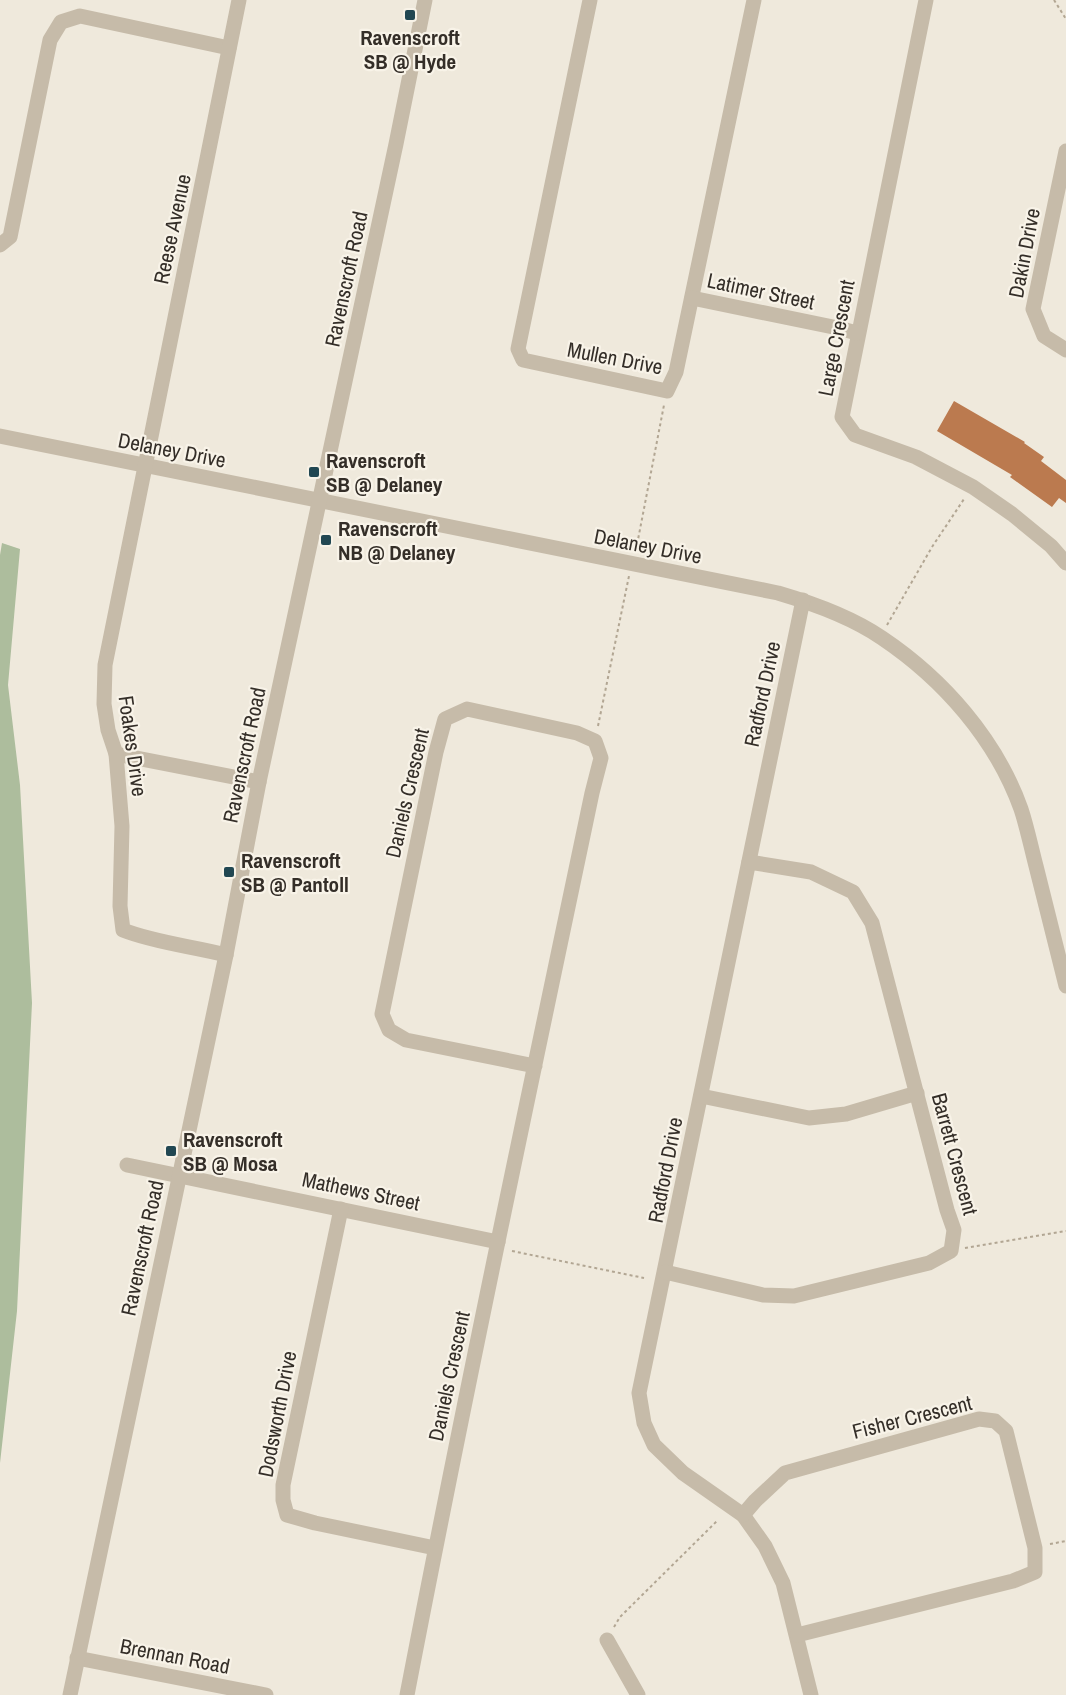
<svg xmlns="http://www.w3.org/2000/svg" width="1066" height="1695" font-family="'Archivo Narrow',sans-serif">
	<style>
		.green { fill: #adbd9d }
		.building { fill: #bb7a4f }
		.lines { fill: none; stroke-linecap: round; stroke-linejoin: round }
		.path { stroke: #b2a693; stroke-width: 2; stroke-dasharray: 3 3; stroke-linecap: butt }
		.minor { stroke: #c6bba9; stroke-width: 15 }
		.poi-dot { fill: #214752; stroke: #f8f3e8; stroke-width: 2 }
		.labels { text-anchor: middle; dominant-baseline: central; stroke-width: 4.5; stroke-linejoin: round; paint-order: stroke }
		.poi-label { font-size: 21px; font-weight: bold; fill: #342e28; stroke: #f8f3e8; text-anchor: start }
		.street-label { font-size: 21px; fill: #342e28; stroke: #f8f3e8 }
	</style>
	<rect width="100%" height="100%" fill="#efe9dc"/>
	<polygon class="green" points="2,543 20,549 8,685 20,785 32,1003 17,1311 0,1463 0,555"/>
	<polygon class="building" points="954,401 1025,442 1024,443 1044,457 1041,461 1066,480 1066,503 1059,498 1052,507 1010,477 1012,475 937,431"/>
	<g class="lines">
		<g class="path">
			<polyline points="1054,0 1066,19"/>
			<polyline points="636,550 664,405"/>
			<polyline points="887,625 932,547 964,499"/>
			<polyline points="598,726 629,576"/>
			<polyline points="965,1248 1066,1231"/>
			<polyline points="512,1251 644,1278"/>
			<polyline points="1050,1544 1066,1541"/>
			<polyline points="614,1627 620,1617 718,1520"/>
		</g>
		<g class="minor">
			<polyline points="590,0 518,349 523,360 667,391 676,372 754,0"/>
			<polyline points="926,0 842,417 855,435 916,457 973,487 1012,514 1051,546 1066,563"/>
			<polyline points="1066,151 1033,309 1044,336 1066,350"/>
			<polyline points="0,245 10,237 50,40 61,22 80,16 229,48"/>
			<polyline points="692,298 838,328 857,333"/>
			<path d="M0,436L778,593C812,603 853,618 882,638C943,679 996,739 1021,809C1027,827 1031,847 1036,866C1046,906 1056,946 1066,986"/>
			<polyline points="803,600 639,1393 644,1423 654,1445 683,1473 743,1515 765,1546 783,1583 811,1695"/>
			<polyline points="116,754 259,782"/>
			<path d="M226,955C192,946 156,943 123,930L120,906L122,826L116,754L108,730L104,704L105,665L239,0"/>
			<polyline points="701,1096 809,1118 846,1114 917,1093"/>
			<polyline points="127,1165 498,1242"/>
			<polyline points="341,1209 283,1485 283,1500 287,1515 315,1523 435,1548"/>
			<polyline points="665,1272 763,1295 794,1296 929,1263 951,1251 954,1230 947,1210 872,923 853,892 811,872 749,862"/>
			<polyline points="743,1515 755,1501 785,1473 979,1419 995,1421 1006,1431 1035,1548 1035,1572 1013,1581 797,1635"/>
			<polyline points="607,1640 638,1695"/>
			<polyline points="77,1658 266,1695"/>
			<polyline points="70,1695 226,955 259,782 396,144 425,0"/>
			<path d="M407,1695C465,1393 529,1093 592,793L601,758L595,741L577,733L467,709L445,719L436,752L382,1014L389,1030L406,1040L535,1066"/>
		</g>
	</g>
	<g class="poi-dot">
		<rect x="404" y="9" width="12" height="12" rx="3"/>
		<rect x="308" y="466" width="12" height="12" rx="3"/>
		<rect x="320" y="534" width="12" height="12" rx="3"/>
		<rect x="223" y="866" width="12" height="12" rx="3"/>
		<rect x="165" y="1145" width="12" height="12" rx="3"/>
	</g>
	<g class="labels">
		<g class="poi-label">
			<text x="410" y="37" text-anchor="middle">Ravenscroft<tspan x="410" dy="24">SB @ Hyde</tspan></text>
			<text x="326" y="460">Ravenscroft<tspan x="326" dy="24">SB @ Delaney</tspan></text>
			<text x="338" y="528">Ravenscroft<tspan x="338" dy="24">NB @ Delaney</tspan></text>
			<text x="241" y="860">Ravenscroft<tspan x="241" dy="24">SB @ Pantoll</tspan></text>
			<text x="183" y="1139">Ravenscroft<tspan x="183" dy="24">SB @ Mosa</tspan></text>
		</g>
		<g class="street-label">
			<text transform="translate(172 229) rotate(-78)">Reese Avenue</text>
			<text transform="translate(1024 253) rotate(-79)">Dakin Drive</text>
			<text transform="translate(346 279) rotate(-78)">Ravenscroft Road</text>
			<text transform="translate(761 291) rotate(12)">Latimer Street</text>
			<text transform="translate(836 338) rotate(-79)">Large Crescent</text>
			<text transform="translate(615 358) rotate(11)">Mullen Drive</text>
			<text transform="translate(172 450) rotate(11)">Delaney Drive</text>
			<text transform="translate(648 546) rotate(11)">Delaney Drive</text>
			<text transform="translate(762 694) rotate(-78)">Radford Drive</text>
			<text transform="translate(133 746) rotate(82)">Foakes Drive</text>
			<text transform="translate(244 755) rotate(-78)">Ravenscroft Road</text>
			<text transform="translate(407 793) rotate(-77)">Daniels Crescent</text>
			<text transform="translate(955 1154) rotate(75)">Barrett Crescent</text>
			<text transform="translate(665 1170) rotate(-79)">Radford Drive</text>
			<text transform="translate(361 1191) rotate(12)">Mathews Street</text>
			<text transform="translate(142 1248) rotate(-78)">Ravenscroft Road</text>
			<text transform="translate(449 1376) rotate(-78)">Daniels Crescent</text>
			<text transform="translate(277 1414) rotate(-79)">Dodsworth Drive</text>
			<text transform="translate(912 1417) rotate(-14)">Fisher Crescent</text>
			<text transform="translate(175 1656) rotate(11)">Brennan Road</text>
		</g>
	</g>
</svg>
